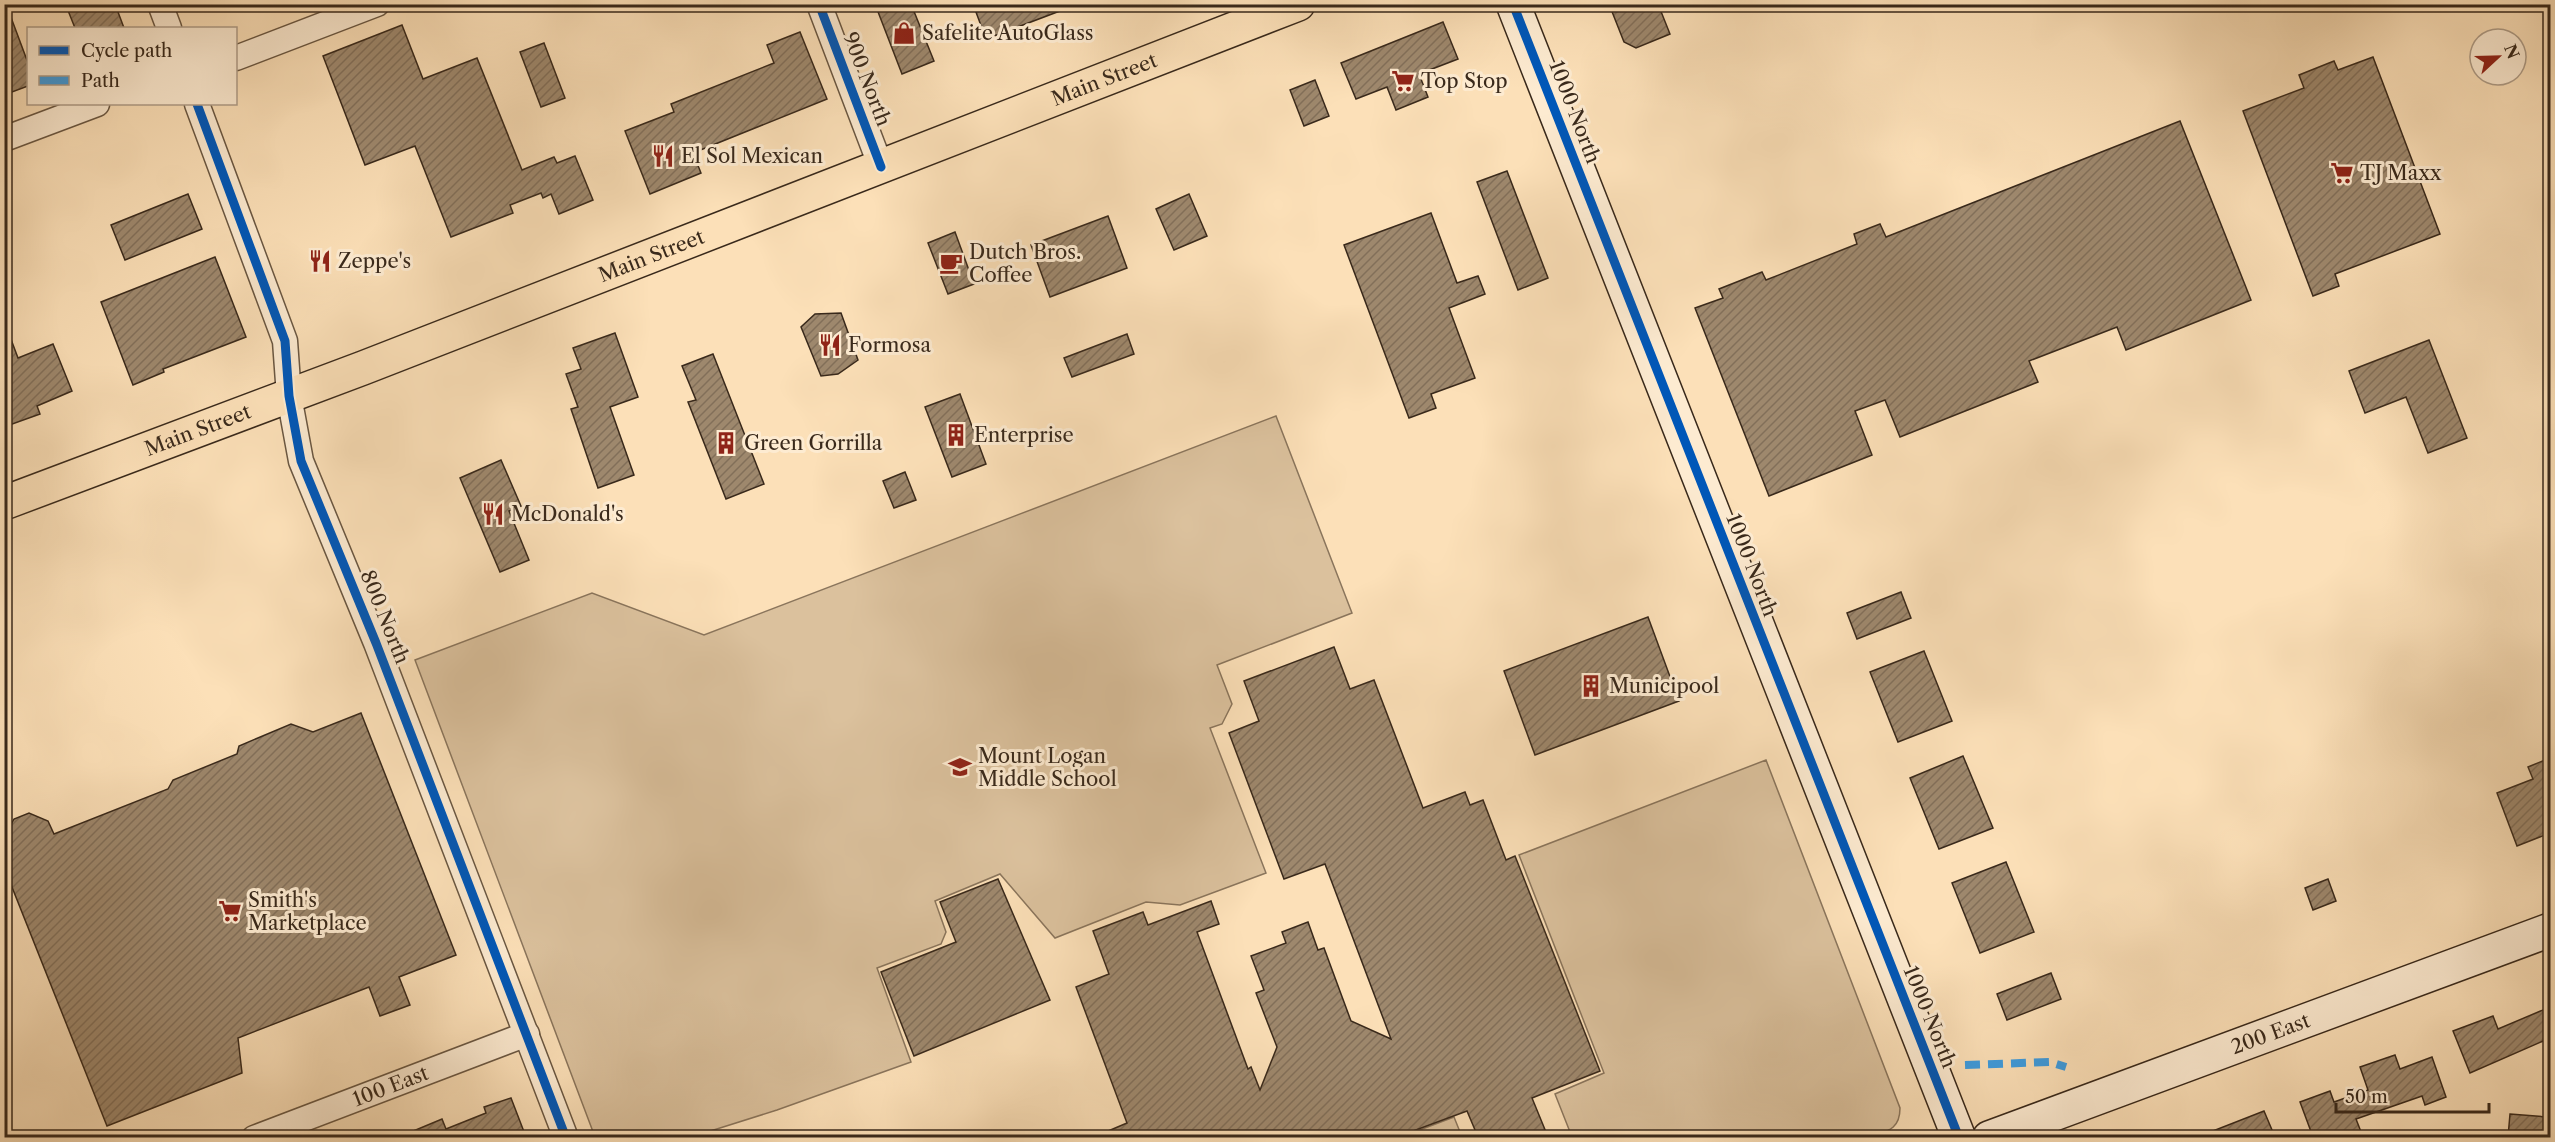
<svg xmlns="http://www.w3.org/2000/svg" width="2555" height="1142" font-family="'Libre Caslon Text',serif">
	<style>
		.green { fill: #dbc19d; stroke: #8a755c; stroke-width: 1.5 }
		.building { fill: url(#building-hatch); stroke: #39291b; stroke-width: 1.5 }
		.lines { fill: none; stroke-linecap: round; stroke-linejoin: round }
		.street-casing { stroke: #6a5742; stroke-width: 27 }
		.secondary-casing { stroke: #39291b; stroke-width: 36 }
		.primary-casing { stroke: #39291b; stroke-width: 36 }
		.street { stroke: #fdebd1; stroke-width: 24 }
		.secondary { stroke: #fdebd1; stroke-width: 33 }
		.primary { stroke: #fce0b8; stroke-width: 33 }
		.quiet { stroke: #3e9cdf; stroke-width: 8; stroke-dasharray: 15 8; stroke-linecap: butt }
		.cycleway-casing { stroke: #fdebd1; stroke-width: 13 }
		.cycleway { stroke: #0057b8; stroke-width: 9 }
		.labels { text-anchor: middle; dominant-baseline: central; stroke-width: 6; stroke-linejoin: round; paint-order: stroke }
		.poi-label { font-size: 20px; fill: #39291b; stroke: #fdebd1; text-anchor: start }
		.street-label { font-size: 20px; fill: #39291b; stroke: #fdebd1 }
	</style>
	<defs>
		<pattern id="building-hatch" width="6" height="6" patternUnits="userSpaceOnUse" patternTransform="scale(1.5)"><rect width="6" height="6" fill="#9e886d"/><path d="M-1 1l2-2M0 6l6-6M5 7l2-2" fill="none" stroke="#826f59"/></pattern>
	</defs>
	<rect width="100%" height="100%" fill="#fce0b8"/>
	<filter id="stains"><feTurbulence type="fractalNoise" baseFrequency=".00333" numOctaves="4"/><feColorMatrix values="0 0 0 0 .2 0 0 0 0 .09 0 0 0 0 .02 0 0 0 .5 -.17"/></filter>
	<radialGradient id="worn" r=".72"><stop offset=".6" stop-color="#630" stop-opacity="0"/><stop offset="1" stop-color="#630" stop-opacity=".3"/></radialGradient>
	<g class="green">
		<polygon points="1276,416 1352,613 1217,665 1232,704 1222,724 1210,728 1266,873 1180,905 1146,902 1055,938 1000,874 935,901 946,932 941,944 877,968 911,1062 777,1110 701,1134 668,1133 655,1138 595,1137 415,660 592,593 704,635"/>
		<path d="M1766,760L1900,1108C1900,1129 1888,1131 1871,1137H1572L1555,1094L1604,1073L1519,855Z"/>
		<polygon points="1454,1117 1462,1137 1401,1137"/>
	</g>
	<g class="building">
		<polygon points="6,4 28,63 28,86 4,95"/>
		<polygon points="77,4 115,4 124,28 75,28 67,8"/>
		<polygon points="875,4 911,4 934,61 902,74"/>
		<polygon points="973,4 1072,4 1073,6 986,39"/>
		<polygon points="1609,4 1658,4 1670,34 1636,48 1624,42"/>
		<polygon points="1443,22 1458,59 1419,74 1428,97 1396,110 1387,87 1356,99 1341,63"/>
		<polygon points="402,25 423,79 477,58 522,170 554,157 557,163 575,156 593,200 559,214 551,194 543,198 541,193 510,205 513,213 451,237 415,146 365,165 323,56"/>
		<polygon points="800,32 827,99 693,153 701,173 650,194 625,131 674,112 671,104 774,63 767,45"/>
		<polygon points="544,43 565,98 541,107 520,52"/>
		<polygon points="2373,57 2440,234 2335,274 2339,286 2313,296 2243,111 2304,88 2299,75 2334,61 2338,70"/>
		<polygon points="1315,80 1329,116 1304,126 1290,90"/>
		<polygon points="2180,121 2251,300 2126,350 2117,327 2029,361 2038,382 1900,437 1885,400 1855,411 1872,455 1769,496 1695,308 1723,298 1719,289 1762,272 1766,280 1857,244 1854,234 1880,224 1886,237"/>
		<polygon points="1507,171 1548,278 1518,290 1477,182"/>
		<polygon points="188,194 202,229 125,260 111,225"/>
		<polygon points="1189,194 1207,236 1174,250 1156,209"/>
		<polygon points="1431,213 1457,283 1478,276 1485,294 1449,308 1475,378 1431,394 1436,408 1409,418 1344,245"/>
		<polygon points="1108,216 1127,268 1050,297 1031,245"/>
		<polygon points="955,232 974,284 948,294 928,243"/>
		<polygon points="215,257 246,337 163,369 164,372 133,385 101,302"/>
		<polygon points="841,313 858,360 838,374 821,376 801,327 815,314"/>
		<polygon points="6,326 18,358 53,344 72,391 37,406 40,414 4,427"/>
		<polygon points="615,333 638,397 610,407 634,475 598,488 571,409 578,407 566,374 581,369 573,348"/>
		<polygon points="1127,334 1134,354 1072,377 1064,358"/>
		<polygon points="2429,340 2467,438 2428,453 2406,397 2365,413 2349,371"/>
		<polygon points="713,354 764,484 726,499 688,402 696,400 682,366"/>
		<polygon points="960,394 986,464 952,477 925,407"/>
		<polygon points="501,460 521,506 509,511 529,560 500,572 460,478"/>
		<polygon points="905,472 916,500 894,508 883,481"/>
		<polygon points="1901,592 1911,618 1857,639 1847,613"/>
		<polygon points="1648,617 1679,701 1535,755 1504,671"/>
		<polygon points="1334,647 1350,689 1374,680 1423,808 1465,792 1470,805 1483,800 1506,860 1515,856 1600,1071 1532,1098 1548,1137 1478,1137 1467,1111 1397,1137 1094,1137 1127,1123 1076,987 1109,974 1093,931 1143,912 1148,925 1211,901 1219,924 1197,932 1248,1069 1251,1067 1260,1090 1277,1047 1256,993 1264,990 1251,956 1286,943 1282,932 1308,922 1318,950 1324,948 1351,1021 1391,1039 1325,864 1284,879 1229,733 1259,721 1244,681"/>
		<polygon points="1924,651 1952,721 1898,742 1870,672"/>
		<polygon points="361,713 456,955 399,977 410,1005 380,1016 369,987 238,1038 242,1073 107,1126 4,867 4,837 14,819 29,813 48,821 54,834 168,789 173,780 237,754 239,746 291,724 313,732"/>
		<polygon points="1963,756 1993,828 1939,849 1910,778"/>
		<polygon points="2550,758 2550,833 2517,846 2497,793 2533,779 2528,767"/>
		<polygon points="2006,862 2034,932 1980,953 1952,883"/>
		<polygon points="998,879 1050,1000 914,1056 881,972 956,942 940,902"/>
		<polygon points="2328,879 2336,901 2313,910 2305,888"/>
		<polygon points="2051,973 2061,999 2007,1020 1997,994"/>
		<polygon points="2550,1007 2550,1038 2470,1073 2453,1031 2493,1016 2498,1029"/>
		<polygon points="2395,1055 2400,1069 2432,1057 2446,1097 2425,1105 2422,1096 2356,1119 2363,1137 2313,1137 2300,1102 2330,1091 2334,1102 2368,1090 2360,1067"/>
		<polygon points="511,1098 526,1137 399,1137 442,1119 446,1129 486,1113 484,1107"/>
		<polygon points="2264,1111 2275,1137 2200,1137 2200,1136"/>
		<polygon points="2510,1114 2547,1117 2545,1137 2508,1137"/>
	</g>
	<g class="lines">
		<g class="street-casing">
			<g id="street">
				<polyline points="160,4 169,28"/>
				<polyline points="819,4 881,167"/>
				<polyline points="236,58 377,4"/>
				<polyline points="197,104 285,341 289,396 301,461 376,643 566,1138"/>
				<polyline points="4,139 97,104"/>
				<path id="s1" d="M254,1138L527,1034"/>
			</g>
		</g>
		<g class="secondary-casing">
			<g id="secondary">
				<polyline points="1513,4 1959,1138"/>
				<path id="s2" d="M1989,1138L2550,930"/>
			</g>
		</g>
		<g class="primary-casing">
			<g id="primary">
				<path id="s3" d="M4,503L363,368L1298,4"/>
			</g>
		</g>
		<use href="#street" class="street"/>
		<use href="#secondary" class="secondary"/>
		<use href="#primary" class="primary"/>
		<polyline class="quiet" points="1965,1065 2050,1062 2066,1067"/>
		<g class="cycleway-casing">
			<g id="cycleway">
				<polyline points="819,4 881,167"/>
				<polyline points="1513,4 1959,1138"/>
				<polyline points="197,104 285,341 289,396 301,461 376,643 566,1138"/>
			</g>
		</g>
		<use href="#cycleway" class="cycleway"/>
	</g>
	<defs>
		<g id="shop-bare" transform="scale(1.8)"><path d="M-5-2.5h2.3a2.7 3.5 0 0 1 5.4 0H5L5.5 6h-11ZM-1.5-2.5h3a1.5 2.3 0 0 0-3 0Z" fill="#8f2418" stroke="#fdebd1" stroke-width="2.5" paint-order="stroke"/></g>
		<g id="supermarket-bare" transform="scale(1.8)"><path d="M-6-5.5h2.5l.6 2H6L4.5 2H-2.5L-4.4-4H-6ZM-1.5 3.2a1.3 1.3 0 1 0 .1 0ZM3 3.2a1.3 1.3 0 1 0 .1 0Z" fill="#8f2418" stroke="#fdebd1" stroke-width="2.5" paint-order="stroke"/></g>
		<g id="restaurant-bare" transform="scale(1.8)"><path d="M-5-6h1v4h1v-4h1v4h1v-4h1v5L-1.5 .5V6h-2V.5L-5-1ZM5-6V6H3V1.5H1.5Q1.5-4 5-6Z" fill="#8f2418" stroke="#fdebd1" stroke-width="2.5" paint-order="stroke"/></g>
		<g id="cafe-bare" transform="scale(1.8)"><path d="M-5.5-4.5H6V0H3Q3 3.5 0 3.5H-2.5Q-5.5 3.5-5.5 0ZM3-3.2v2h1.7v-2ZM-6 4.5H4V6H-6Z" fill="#8f2418" stroke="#fdebd1" stroke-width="2.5" paint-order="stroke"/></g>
		<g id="building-bare" transform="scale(1.8)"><path d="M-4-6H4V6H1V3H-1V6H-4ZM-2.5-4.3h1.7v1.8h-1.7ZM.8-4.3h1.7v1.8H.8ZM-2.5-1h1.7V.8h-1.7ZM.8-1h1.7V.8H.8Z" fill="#8f2418" stroke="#fdebd1" stroke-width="2.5" paint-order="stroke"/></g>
		<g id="school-bare" transform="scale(1.8)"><path d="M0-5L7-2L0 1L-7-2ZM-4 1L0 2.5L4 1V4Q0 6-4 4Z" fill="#8f2418" stroke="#fdebd1" stroke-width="2.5" paint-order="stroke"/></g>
	</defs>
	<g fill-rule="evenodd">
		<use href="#shop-bare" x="904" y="33"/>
		<use href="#supermarket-bare" x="1403" y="81"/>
		<use href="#restaurant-bare" x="663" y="156"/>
		<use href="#supermarket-bare" x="2342" y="173"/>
		<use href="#restaurant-bare" x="320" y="261"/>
		<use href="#cafe-bare" x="951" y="263"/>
		<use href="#restaurant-bare" x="830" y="345"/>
		<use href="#building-bare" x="956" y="435"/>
		<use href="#building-bare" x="726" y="443"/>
		<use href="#restaurant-bare" x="493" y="514"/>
		<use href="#building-bare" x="1591" y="686"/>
		<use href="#school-bare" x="960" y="767"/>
		<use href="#supermarket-bare" x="230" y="911"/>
	</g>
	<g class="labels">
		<g class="poi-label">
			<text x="922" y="33">Safelite AutoGlass</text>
			<text x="1421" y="81">Top Stop</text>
			<text x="681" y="156">El Sol Mexican</text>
			<text x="2360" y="173">TJ Maxx</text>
			<text x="969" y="252">Dutch Bros.<tspan x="969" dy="23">Coffee</tspan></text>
			<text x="338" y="261">Zeppe's</text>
			<text x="848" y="345">Formosa</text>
			<text x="974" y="435">Enterprise</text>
			<text x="744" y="443">Green Gorrilla</text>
			<text x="511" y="514">McDonald's</text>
			<text x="1609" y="686">Municipool</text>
			<text x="978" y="756">Mount Logan<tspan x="978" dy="23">Middle School</tspan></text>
			<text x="248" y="900">Smith's<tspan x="248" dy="23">Marketplace</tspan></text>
		</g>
		<g class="street-label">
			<text transform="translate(867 79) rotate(69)">900 North</text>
			<text stroke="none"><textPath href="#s3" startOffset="1179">Main Street</textPath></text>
			<text transform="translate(1575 112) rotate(69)">1000 North</text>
			<text stroke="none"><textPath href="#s3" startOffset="693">Main Street</textPath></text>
			<text stroke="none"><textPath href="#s3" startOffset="207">Main Street</textPath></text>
			<text transform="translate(1752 565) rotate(69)">1000 North</text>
			<text transform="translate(385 617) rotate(68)">800 North</text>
			<text transform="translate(1930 1017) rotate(68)">1000 North</text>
			<text stroke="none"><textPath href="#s2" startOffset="300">200 East</textPath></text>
			<text stroke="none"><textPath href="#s1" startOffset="146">100 East</textPath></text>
		</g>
	</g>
	<rect width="2555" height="1142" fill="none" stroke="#fce0b8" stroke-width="24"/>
	<rect x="6" y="6" width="2543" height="1130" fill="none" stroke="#39291b" stroke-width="3"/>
	<rect x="12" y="12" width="2531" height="1118" fill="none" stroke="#39291b" stroke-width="1.5"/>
	<rect x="27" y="27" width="210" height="78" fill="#fdebd1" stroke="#af9d88" stroke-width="1.5"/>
	<rect x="39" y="46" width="30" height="9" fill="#0057b8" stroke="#af9d88" stroke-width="1.5"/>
	<text x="81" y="57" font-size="18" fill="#39291b">Cycle path</text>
	<rect x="39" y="76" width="30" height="9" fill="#3e9cdf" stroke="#af9d88" stroke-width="1.5"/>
	<text x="81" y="87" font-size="18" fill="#39291b">Path</text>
	<g transform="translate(2498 57) rotate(68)"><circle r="28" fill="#fdebd1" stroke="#af9d88" stroke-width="1.5"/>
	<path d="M0-4.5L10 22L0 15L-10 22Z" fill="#8f2418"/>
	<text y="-9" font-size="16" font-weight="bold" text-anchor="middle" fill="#39291b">N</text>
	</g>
	<path d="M2336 1103v9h153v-9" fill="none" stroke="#39291b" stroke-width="3"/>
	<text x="2345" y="1103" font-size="18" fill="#39291b" stroke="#fdebd1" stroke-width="4.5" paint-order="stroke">50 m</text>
	<rect width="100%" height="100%" filter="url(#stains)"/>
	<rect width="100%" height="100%" fill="url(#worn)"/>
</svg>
